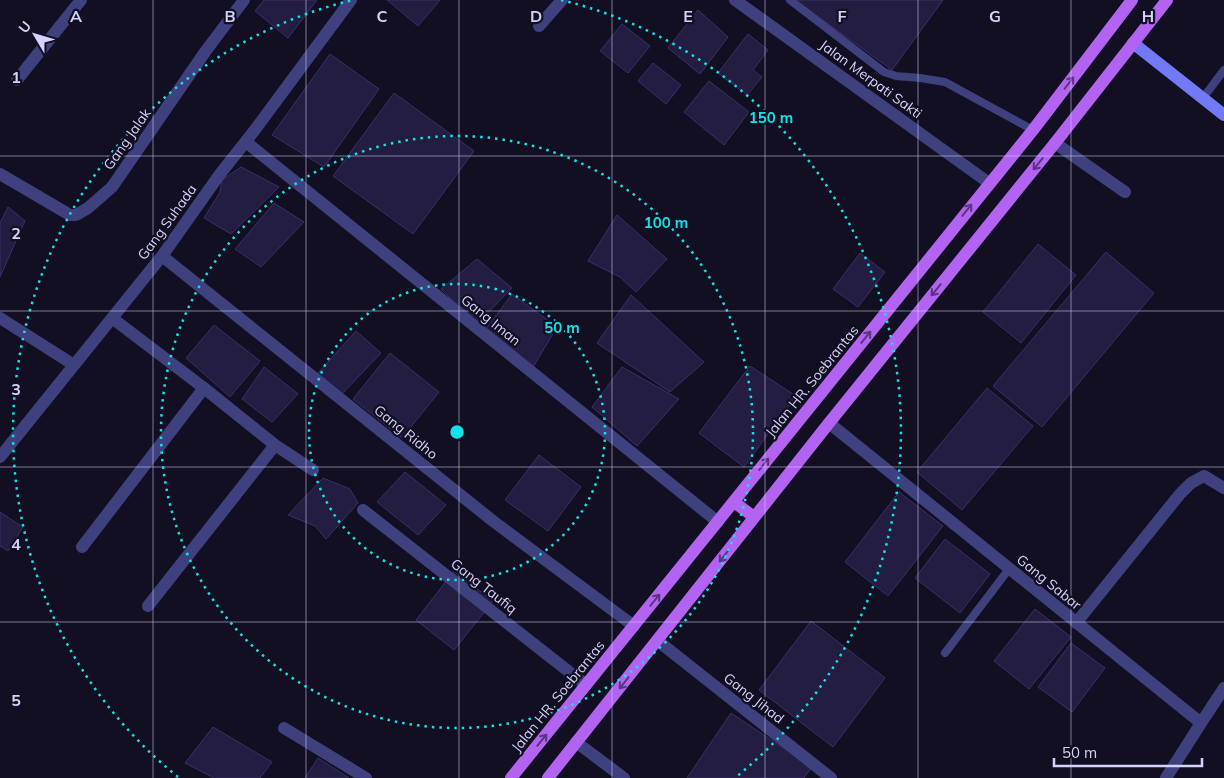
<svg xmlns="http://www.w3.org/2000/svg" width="1224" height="778" viewBox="0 0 1224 778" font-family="Mulish,sans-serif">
	<rect width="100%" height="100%" fill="#110f21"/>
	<path fill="#221d41" stroke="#38316b" d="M264 0H317L288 38 255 11Z
		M387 0H440L418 26Z
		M795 0H943L892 70Z
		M698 10 728 37 700 74 668 48Z
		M622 24 650 46 628 73 600 51Z
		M748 34 768 50 753 70 762 77 747 95 718 73Z
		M330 54 379 89 324 167 272 135Z
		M653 63 681 85 666 104 638 81Z
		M709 81 749 112 724 145 684 112Z
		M394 93 474 151 413 234 333 176Z
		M241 167 279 187 231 234 204 218 220 192 222 180Z
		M274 203 304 222 261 267 235 249Z
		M8 207 25 221 0 277V223Z
		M617 215 667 259 636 292 620 277 588 261Z
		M1038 244 1076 275 1021 343 983 312Z
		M1106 252 1154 293 1042 427 993 386Z
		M860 253 885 272 858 307 833 289Z
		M477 259 512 288 477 324 441 289Z
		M512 294 557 327 533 367 486 329Z
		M631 295 704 362 670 392 597 343Z
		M214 325 260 361 230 397 186 358Z
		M356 331 381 353 342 394 318 373Z
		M390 353 439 392 402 438 353 399Z
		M750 366 796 396 744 467 699 433Z
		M264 367 298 394 272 422 242 399Z
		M622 367 679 399 637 446 592 407Z
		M987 388 1033 426 962 510 917 472Z
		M539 455 581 487 548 531 505 500Z
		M405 472 446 505 418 535 377 502Z
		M323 478 350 489 358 503 326 539 315 526 288 515Z
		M899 492 943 526 888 596 845 562Z
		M0 512 23 527 8 551 0 546Z
		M945 539 990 574 960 613 915 578Z
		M454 571 493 601 454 650 416 620Z
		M1035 609 1071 637 1029 689 994 661Z
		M811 621 885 678 833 747 759 690Z
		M1071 643 1105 668 1072 712 1038 687Z
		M731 713 812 767 804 778H687Z
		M213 727 272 762 260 778H214L185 763Z
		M318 758 349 778H305Z"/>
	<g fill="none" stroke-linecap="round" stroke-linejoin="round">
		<path stroke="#3e417d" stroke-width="8" d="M790 0 884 72 896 76 920 78 945 82 1033 130
			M1203 98 1224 70
			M945 653 1009 569"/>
		<path stroke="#3e417d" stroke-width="12" d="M735 0 989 183
			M539 26 562 0
			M17 80 81 0
			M246 142 718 522
			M1055 143 1125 192
			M0 174 70 215H76L88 208 112 187 205 52 244 0
			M162 256 493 521 634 626
			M0 318 74 365
			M112 318 204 388 275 445 313 470
			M829 423 1201 723 1166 778
			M0 457 162 256 220 174 254 131 351 0
			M363 510 586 685
			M82 547 204 388
			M148 606 275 445
			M1076 623 1180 494 1191 483 1204 476 1224 488
			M658 641 831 778
			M1201 723 1224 688
			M284 728 366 778
			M576 742 624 778"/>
		<path stroke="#7279f4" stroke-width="12" d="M1133 43 1224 115"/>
		<path stroke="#b263f2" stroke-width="12" d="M734 502 754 517
			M511 778 1033 130 1132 0
			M548 778 829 423 1055 143 1167 0"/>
	</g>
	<defs><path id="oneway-shaft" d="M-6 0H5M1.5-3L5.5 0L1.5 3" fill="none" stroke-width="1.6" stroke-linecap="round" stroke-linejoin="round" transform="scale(1.25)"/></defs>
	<g stroke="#59357f">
		<use href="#oneway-shaft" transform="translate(1069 83) rotate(-53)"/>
		<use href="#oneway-shaft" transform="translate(1038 164) rotate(129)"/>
		<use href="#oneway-shaft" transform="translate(967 210) rotate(-51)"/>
		<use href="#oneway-shaft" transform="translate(936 290) rotate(129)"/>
		<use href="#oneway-shaft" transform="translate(866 337) rotate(-51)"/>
		<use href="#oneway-shaft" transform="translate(764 464) rotate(-51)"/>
		<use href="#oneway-shaft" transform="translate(724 556) rotate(128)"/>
		<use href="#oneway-shaft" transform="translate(655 600) rotate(-51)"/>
		<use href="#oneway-shaft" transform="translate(624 683) rotate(129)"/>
		<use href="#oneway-shaft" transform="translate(542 740) rotate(-51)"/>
	</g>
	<path fill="none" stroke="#d5d3fb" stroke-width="1" stroke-opacity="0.55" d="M153 0V778M306 0V778M459 0V778M612 0V778M765 0V778M918 0V778M1071 0V778M0 156H1224M0 311H1224M0 467H1224M0 622H1224"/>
	<g fill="none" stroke="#13e3e8" stroke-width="2.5" stroke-dasharray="2.5 5">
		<circle cx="457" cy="432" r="148"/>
		<circle cx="457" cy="432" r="296"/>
		<path d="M178 777A444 444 0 0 1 353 0M561 0A444 444 0 0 1 736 777"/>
	</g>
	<g text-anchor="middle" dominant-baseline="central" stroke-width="4.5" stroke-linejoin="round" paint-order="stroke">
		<g font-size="14" fill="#d5d3fb" stroke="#110f21">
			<text transform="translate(871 79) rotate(36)">Jalan Merpati Sakti</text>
			<text transform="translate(127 139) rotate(-55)">Gang Jalak</text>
			<text transform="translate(167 222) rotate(-54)">Gang Suhada</text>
			<text transform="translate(491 320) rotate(39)">Gang Iman</text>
			<text transform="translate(812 381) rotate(-51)">Jalan HR. Soebrantas</text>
			<text transform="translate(406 432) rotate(39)">Gang Ridho</text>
			<text transform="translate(1049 582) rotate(39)">Gang Sabar</text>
			<text transform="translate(484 586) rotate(38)">Gang Taufiq</text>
			<text transform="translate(558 696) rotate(-51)">Jalan HR. Soebrantas</text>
			<text transform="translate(754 698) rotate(38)">Gang Jihad</text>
		</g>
	</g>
	<g font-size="16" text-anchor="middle" font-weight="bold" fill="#d5d3fb" stroke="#110f21" stroke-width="4.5" stroke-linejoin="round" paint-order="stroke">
		<text x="76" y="22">A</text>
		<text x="230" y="22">B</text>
		<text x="382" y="22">C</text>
		<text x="536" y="22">D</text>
		<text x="688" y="22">E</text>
		<text x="842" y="22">F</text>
		<text x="995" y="22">G</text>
		<text x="1148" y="22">H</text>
		<text x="16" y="83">1</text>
		<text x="16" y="239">2</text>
		<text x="16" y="395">3</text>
		<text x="16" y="550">4</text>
		<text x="16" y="706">5</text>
	</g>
	<circle cx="457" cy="432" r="8" fill="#13e3e8" stroke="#110f21" stroke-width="2.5"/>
	<g font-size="15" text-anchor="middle" font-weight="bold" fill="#13e3e8" stroke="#110f21" stroke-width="4.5" stroke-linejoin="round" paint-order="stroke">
		<text x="771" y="123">150 m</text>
		<text x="666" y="228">100 m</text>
		<text x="562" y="333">50 m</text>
	</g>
	<g transform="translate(35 35) rotate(308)" stroke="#110f21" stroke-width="4" paint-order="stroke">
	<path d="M0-4L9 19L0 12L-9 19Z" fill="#d5d3fb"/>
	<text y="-8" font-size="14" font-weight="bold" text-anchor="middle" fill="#d5d3fb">U</text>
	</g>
	<path d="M1054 758v8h148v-8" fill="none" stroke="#d5d3fb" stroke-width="2.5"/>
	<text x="1062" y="758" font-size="15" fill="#d5d3fb" stroke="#110f21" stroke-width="4" paint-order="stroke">50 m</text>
</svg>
